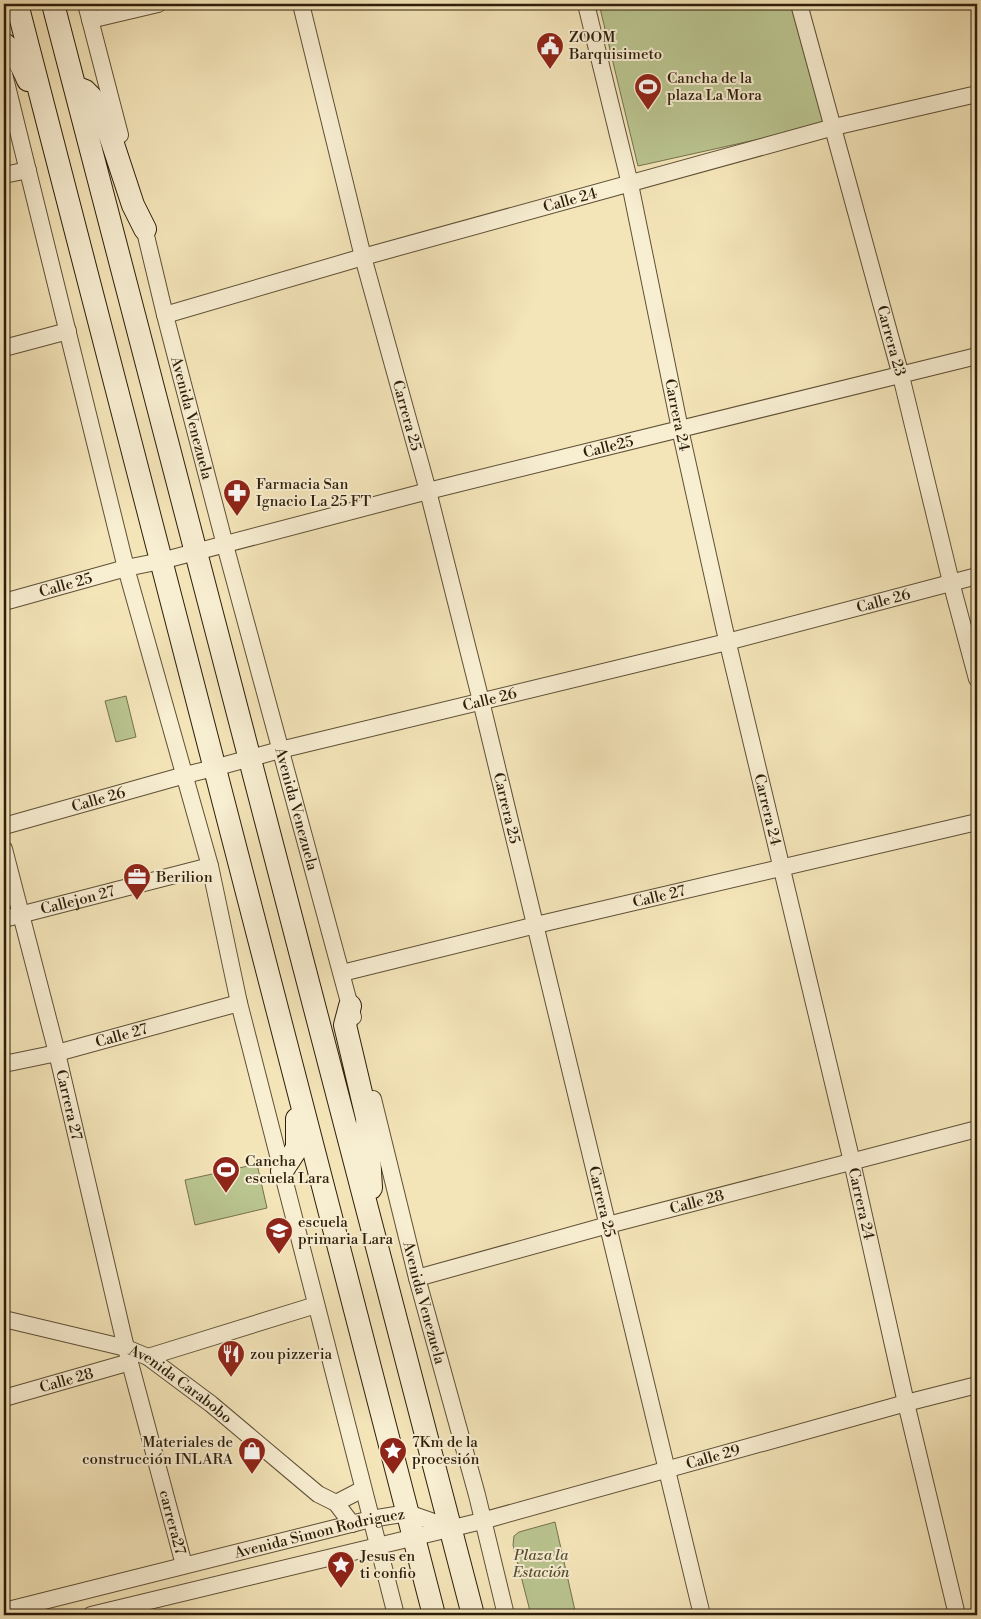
<svg xmlns="http://www.w3.org/2000/svg" width="981" height="1619" viewBox="0 0 981 1619" font-family="'Libre Bodoni',serif">
	<rect width="100%" height="100%" fill="#f4e5b9"/>
	<filter id="stains"><feTurbulence type="fractalNoise" baseFrequency=".004" numOctaves="4"/><feColorMatrix values="0 0 0 0 .2 0 0 0 0 .09 0 0 0 0 .02 0 0 0 .5 -.17"/></filter>
	<radialGradient id="worn" r=".72"><stop offset=".6" stop-color="#630" stop-opacity="0"/><stop offset="1" stop-color="#630" stop-opacity=".3"/></radialGradient>
	<path fill="#bac590" stroke="#74724e" d="M599 4H796L827 124 638 166Z
		M126 696 136 737 116 742 105 701Z
		M257 1164 267 1208 195 1225 185 1180Z
		M555 1522 576 1615H531L513 1545 514 1536 519 1532Z"/>
	<g fill="none" stroke-linecap="round" stroke-linejoin="round">
		<defs>
			<g id="street">
				<path d="M86 4 120 135"/>
				<path id="s1" d="M301 4 363 257 428 491 481 701 702 1615"/>
				<path id="s2" d="M586 4 630 184 680 429 724 627 852 1162 906 1403 957 1615"/>
				<path id="s3" d="M799 4 901 376 951 582 977 679"/>
				<path d="M90 20 158 4"/>
				<path d="M4 74 126 568 210 866 239 1003 396 1615"/>
				<path d="M4 175 28 170"/>
				<path id="s4" d="M142 219 165 315 225 545 353 1017"/>
				<path id="s5" d="M165 315 363 257 834 127 977 94"/>
				<path d="M4 348 68 331"/>
				<path id="s6" d="M4 602 126 568 161 561 428 491 977 356"/>
				<path id="s7" d="M4 826 185 775 214 768 280 750 727 642 977 576"/>
				<path id="s8" d="M4 849 57 1053 126 1348 184 1565"/>
				<path id="s9" d="M4 919 210 866"/>
				<path id="s10" d="M342 973 536 925 977 822"/>
				<path id="s11" d="M4 1064 57 1053 239 1003"/>
				<path id="s12" d="M373 1099 417 1278 477 1495 506 1615"/>
				<path id="s13" d="M417 1278 608 1225 977 1129"/>
				<path id="s14" d="M4 1319 126 1348 148 1357 211 1404 318 1494 336 1503 352 1524"/>
				<path d="M148 1357 316 1305"/>
				<path id="s15" d="M4 1398 130 1362"/>
				<path d="M336 1503 363 1489"/>
				<path id="s16" d="M4 1611 371 1519 408 1513 451 1528"/>
				<path id="s17" d="M91 1615 482 1521 906 1403 977 1385"/>
			</g>
			<path id="secondary" d="M17 4 434 1615
				M53 4 473 1615
				M4 44C16 54 22 66 28 80
				M75 87 85 91 91 97 105 120 133 205 145 229
				M350 1006 345 1025 367 1118 371 1188
				M282 1171 297 1148V1119"/>
		</defs>
		<use href="#street" stroke="#5f5036" stroke-width="18"/>
		<use href="#secondary" stroke="#2d1e0b" stroke-width="24"/>
		<use href="#street" stroke="#f8eed2" stroke-width="16"/>
		<use href="#secondary" stroke="#f8eed2" stroke-width="22"/>
	</g>
	<defs>
		<symbol id="civic-pin" viewBox="-11 -11 22 30"><path d="M0 17L-7.5 6A9.5 9.5 0 1 1 7.5 6Z" fill="#8f2418" stroke="#f8eed2"/><path d="M-.6-6.5H3V-4.5H.6V-3L4-1V1h2V6H-6V1h2V-1L-.6-3ZM-1.2 2.5V6h2.4V2.5Z" fill="#fff"/></symbol>
		<symbol id="stadium-pin" viewBox="-11 -11 22 30"><path d="M0 17L-7.5 6A9.5 9.5 0 1 1 7.5 6Z" fill="#8f2418" stroke="#f8eed2"/><path d="M0-5a6.5 5 0 1 0 0 10a6.5 5 0 1 0 0-10ZM-3.5-1.8h7v3.6h-7Z" fill="#fff"/></symbol>
		<symbol id="pharmacy-pin" viewBox="-11 -11 22 30"><path d="M0 17L-7.5 6A9.5 9.5 0 1 1 7.5 6Z" fill="#8f2418" stroke="#f8eed2"/><path d="M-2-6h4v4h4v4h-4v4h-4v-4h-4v-4h4Z" fill="#fff"/></symbol>
		<symbol id="office-pin" viewBox="-11 -11 22 30"><path d="M0 17L-7.5 6A9.5 9.5 0 1 1 7.5 6Z" fill="#8f2418" stroke="#f8eed2"/><path d="M-6-3h4V-5.5h4V-3h4V5H-6ZM-1-4.5V-3h2v-1.5ZM-6 0V1H6V0Z" fill="#fff"/></symbol>
		<symbol id="university-pin" viewBox="-11 -11 22 30"><path d="M0 17L-7.5 6A9.5 9.5 0 1 1 7.5 6Z" fill="#8f2418" stroke="#f8eed2"/><path d="M0-5L7-2L0 1L-7-2ZM-4 1L0 2.5L4 1V4Q0 6-4 4Z" fill="#fff"/></symbol>
		<symbol id="restaurant-pin" viewBox="-11 -11 22 30"><path d="M0 17L-7.5 6A9.5 9.5 0 1 1 7.5 6Z" fill="#8f2418" stroke="#f8eed2"/><path d="M-5-6h1v4h1v-4h1v4h1v-4h1v5L-1.5 .5V6h-2V.5L-5-1ZM5-6V6H3V1.5H1.5Q1.5-4 5-6Z" fill="#fff"/></symbol>
		<symbol id="shop-pin" viewBox="-11 -11 22 30"><path d="M0 17L-7.5 6A9.5 9.5 0 1 1 7.5 6Z" fill="#8f2418" stroke="#f8eed2"/><path d="M-5-2.5h2.3a2.7 3.5 0 0 1 5.4 0H5L5.5 6h-11ZM-1.5-2.5h3a1.5 2.3 0 0 0-3 0Z" fill="#fff"/></symbol>
		<symbol id="sight-pin" viewBox="-11 -11 22 30"><path d="M0 17L-7.5 6A9.5 9.5 0 1 1 7.5 6Z" fill="#8f2418" stroke="#f8eed2"/><path d="M0-6L1.8-2.2L6-1.7L2.9 1.2L3.7 5.4L0 3.3L-3.7 5.4L-2.9 1.2L-6-1.7L-1.8-2.2Z" fill="#fff"/></symbol>
	</defs>
	<g fill-rule="evenodd">
		<use href="#civic-pin" x="534" y="30" width="32" height="43"/>
		<use href="#stadium-pin" x="632" y="71" width="32" height="43"/>
		<use href="#pharmacy-pin" x="221" y="477" width="32" height="43"/>
		<use href="#office-pin" x="121" y="861" width="32" height="43"/>
		<use href="#stadium-pin" x="210" y="1154" width="32" height="43"/>
		<use href="#university-pin" x="263" y="1215" width="32" height="43"/>
		<use href="#restaurant-pin" x="215" y="1338" width="32" height="43"/>
		<use href="#shop-pin" x="236" y="1435" width="32" height="43"/>
		<use href="#sight-pin" x="377" y="1435" width="32" height="43"/>
		<use href="#sight-pin" x="325" y="1549" width="32" height="43"/>
	</g>
	<g text-anchor="middle" dominant-baseline="central" stroke-width="4" stroke-linejoin="round" paint-order="stroke">
		<g font-size="15" fill="#2d1e0b" stroke="#f8eed2" text-anchor="start">
			<text x="569" y="37">ZOOM<tspan x="569" dy="17">Barquisimeto</tspan></text>
			<text x="667" y="78">Cancha de la<tspan x="667" dy="17">plaza La Mora</tspan></text>
			<text x="256" y="484">Farmacia San<tspan x="256" dy="17">Ignacio La 25 FT</tspan></text>
			<text x="156" y="877">Berilion</text>
			<text x="245" y="1161">Cancha<tspan x="245" dy="17">escuela Lara</tspan></text>
			<text x="298" y="1222">escuela<tspan x="298" dy="17">primaria Lara</tspan></text>
			<text x="250" y="1354">zou pizzeria</text>
			<text x="233" y="1442" text-anchor="end">Materiales de<tspan x="233" dy="17">construcción INLARA</tspan></text>
			<text x="412" y="1442">7Km de la<tspan x="412" dy="17">procesión</tspan></text>
			<text x="360" y="1556">Jesus en<tspan x="360" dy="17">ti confio</tspan></text>
		</g>
		<g font-size="15" fill="#2d1e0b" stroke="#f8eed2">
			<text stroke="none"><textPath href="#s5" startOffset="421">Calle 24</textPath></text>
			<text stroke="none"><textPath href="#s3" startOffset="349">Carrera 23</textPath></text>
			<text stroke="none"><textPath href="#s1" startOffset="425">Carrera 25</textPath></text>
			<text stroke="none"><textPath href="#s2" startOffset="421">Carrera 24</textPath></text>
			<text stroke="none"><textPath href="#s4" startOffset="205">Avenida Venezuela</textPath></text>
			<text stroke="none"><textPath href="#s6" startOffset="624">Calle25</textPath></text>
			<text stroke="none"><textPath href="#s6" startOffset="64">Calle 25</textPath></text>
			<text stroke="none"><textPath href="#s7" startOffset="908">Calle 26</textPath></text>
			<text stroke="none"><textPath href="#s7" startOffset="502">Calle 26</textPath></text>
			<text stroke="none"><textPath href="#s7" startOffset="98">Calle 26</textPath></text>
			<text stroke="none"><textPath href="#s1" startOffset="830">Carrera 25</textPath></text>
			<text stroke="none"><textPath href="#s4" startOffset="610">Avenida Venezuela</textPath></text>
			<text stroke="none"><textPath href="#s2" startOffset="826">Carrera 24</textPath></text>
			<text stroke="none"><textPath href="#s10" startOffset="326">Calle 27</textPath></text>
			<text stroke="none"><textPath href="#s9" startOffset="76">Callejon 27</textPath></text>
			<text stroke="none"><textPath href="#s11" startOffset="121">Calle 27</textPath></text>
			<text stroke="none"><textPath href="#s8" startOffset="264">Carrera 27</textPath></text>
			<text stroke="none"><textPath href="#s1" startOffset="1235">Carrera 25</textPath></text>
			<text stroke="none"><textPath href="#s13" startOffset="290">Calle 28</textPath></text>
			<text stroke="none"><textPath href="#s2" startOffset="1231">Carrera 24</textPath></text>
			<text stroke="none"><textPath href="#s12" startOffset="210">Avenida Venezuela</textPath></text>
			<text stroke="none"><textPath href="#s15" startOffset="65">Calle 28</textPath></text>
			<text stroke="none"><textPath href="#s14" startOffset="191">Avenida Carabobo</textPath></text>
			<text stroke="none"><textPath href="#s17" startOffset="642">Calle 29</textPath></text>
			<text stroke="none"><textPath href="#s8" startOffset="694">carrera27</textPath></text>
			<text stroke="none"><textPath href="#s16" startOffset="325">Avenida Simon Rodriguez</textPath></text>
		</g>
		<g font-size="15" font-style="italic" fill="#575033" stroke="#f8eed2">
			<text x="541" y="1555">Plaza la<tspan x="541" dy="17">Estación</tspan></text>
		</g>
	</g>
	<rect width="981" height="1619" fill="none" stroke="#f4e5b9" stroke-width="20"/>
	<rect x="5" y="5" width="971" height="1609" fill="none" stroke="#2d1e0b" stroke-width="2.5"/>
	<rect x="10" y="10" width="961" height="1599" fill="none" stroke="#2d1e0b"/>
	<rect width="100%" height="100%" filter="url(#stains)"/>
	<rect width="100%" height="100%" fill="url(#worn)"/>
</svg>
